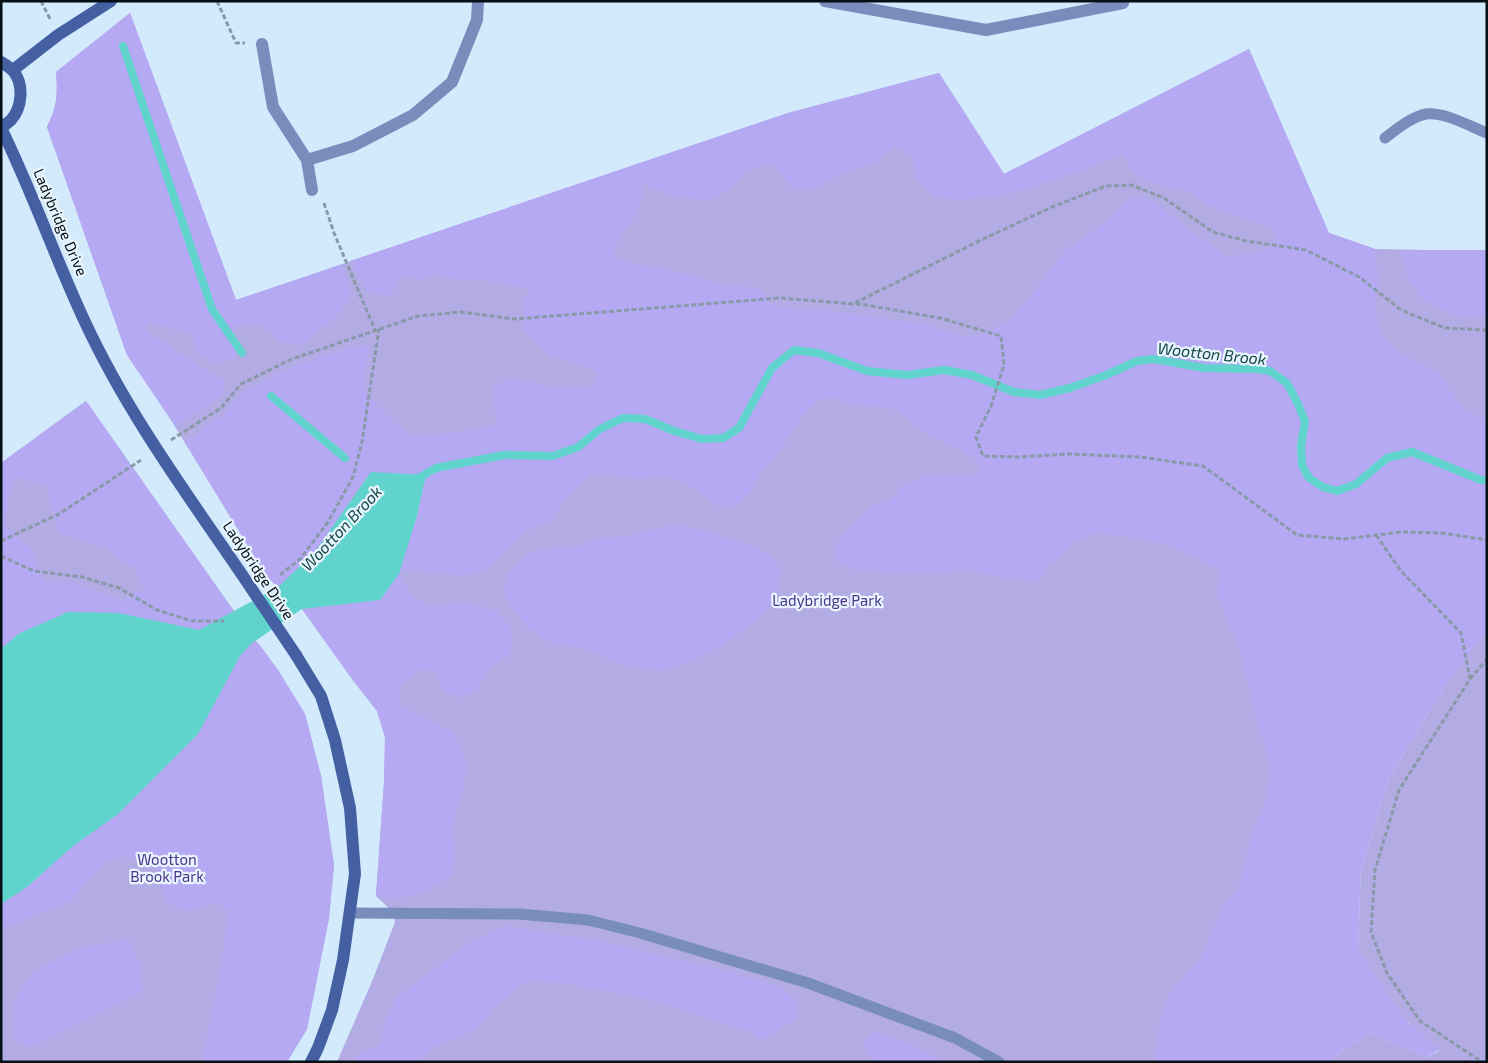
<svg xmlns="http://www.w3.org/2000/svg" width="1488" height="1063" viewBox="0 0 1488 1063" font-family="'Exo 2',sans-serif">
	<rect width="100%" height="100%" fill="#d2eafc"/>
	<path fill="#b3abe3" d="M130 13 236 300 788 113 939 73 1004 174 1249 49 1329 233 1375 249 1487 251V1062H1327L1369 1033 1427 1057 1439 1051 1404 1017 1358 948 1361 869 1390 776 1445 686 1484 630 1367 690 1227 1062H337L373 979 395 922 393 912 376 896 384 782 385 737 377 711 352 679 302 609 267 577 163 407 127 355 47 127C57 107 58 94 56 72Z
		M86 401 236 614 278 670 305 714 321 776 334 865 329 918 307 1029 287 1062H1V463Z"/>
	<path fill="#b5a9f4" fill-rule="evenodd" d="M130 13 236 300 340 265C343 271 349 280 350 287 353 309 315 334 300 346L280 342C266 324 260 321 237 325L231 337 236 357 218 364 199 355 192 335 152 322 145 326 148 332 201 367 225 380 224 391 214 402 175 426 127 355 47 127C57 107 58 94 56 72Z
		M1249 49 1329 233 1375 249 1378 280 1375 305 1379 332 1396 351 1439 373 1462 408 1480 418 1487 416V630L1445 686 1390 776 1361 869 1358 948 1404 1017 1439 1050 1427 1057 1369 1033 1327 1062H1155L1159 1027 1167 998 1202 955 1222 909 1239 886 1253 830 1268 797 1270 761 1256 719 1251 692 1244 669 1239 644 1230 627 1217 594 1220 571 1197 557 1162 543 1126 536 1095 533 1075 541 1060 556 1049 563 1039 580 1004 578 973 570 926 573 856 570 839 563 834 551 843 534 856 522 872 505 891 499 903 485 931 474 967 477 980 471 977 460 958 448 926 433 896 409 849 404 837 398H821L803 415 781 449 761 472 749 494 735 507H719L683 481 657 475 639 479 610 474 589 475 566 497 552 520 527 531 508 547 491 567 463 576 409 569 399 573 413 597 431 607 466 603 495 610 512 629 511 654 489 669 476 690 459 698 443 690 436 672 421 669 401 685 399 705 454 733 466 761 464 786 456 808 453 826 455 855 451 876 423 893 392 899 376 896 384 782 385 737 377 711 352 679 302 609 380 599 399 573 417 516 371 472 314 553 278 587 267 577 185 442 222 416 245 390 299 364 357 346 369 345 363 390 396 424 413 437 468 431 497 425 492 387 511 378 554 388 594 386 599 373 583 365 549 355 524 331 523 302 530 289 482 279H452L438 273 421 280 401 275 390 297 367 292 350 261 788 113 939 73 1004 174ZM894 146 912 157 916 179 935 196 960 200 1008 194 1077 172 1123 153 1134 173 1150 183 1188 191 1208 205 1232 215 1271 227 1279 240 1259 253 1227 256 1188 229 1151 199 1129 197 1103 224 1064 251 1043 281 1008 323 970 338 922 324 832 311 775 308 758 288 722 285 690 275 613 259 616 246 623 232 632 222 641 200 643 184 676 196 709 201 730 188 747 170 772 163 791 187 814 189 841 173 874 163Z
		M1400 250H1487V317L1458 316 1424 301 1409 281Z
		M86 401 236 614 199 630 119 613 18 634 1 649V463ZM14 477 48 486 51 509 59 533 104 547 134 568 145 588 123 600 72 582 44 583 30 547 6 526 9 493Z
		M666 526 690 527 750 545 768 555 780 568 776 596 762 615 723 645 694 660 661 671 618 664 592 650 553 644 528 628 512 609 503 590 509 573 529 552 555 548H573L596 539 634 535Z
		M252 643 259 644 278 670 305 714 321 776 334 865 329 918 307 1029 287 1062H202L222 961 229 912 217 902 191 911 168 903 152 861 125 856 105 862 71 901 21 921 1 928V904L27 887 72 847 118 814 198 734 240 656Z
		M506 926 615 944 733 973 780 987 795 999 798 1007 796 1018 764 1039H758L750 1030 733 1026 662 1003 629 995 564 983 527 981 493 1007 480 1025 466 1034 436 1046 418 1062H351L358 1055 380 1045 384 1022 398 996 469 943Z
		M129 940 141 967 142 991C105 1012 67 1028 30 1048L13 1036 15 999 33 972 81 947Z
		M873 1032 898 1039 947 1062H879L867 1054 864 1041Z"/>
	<path fill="#60d4cc" d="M371 472 426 475 417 516 399 574 380 600 302 609 252 643 240 656 198 734 118 814 72 847 27 887 1 904V649L18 634 68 612 119 613 199 630 278 587 314 553Z"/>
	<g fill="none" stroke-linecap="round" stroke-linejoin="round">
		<path stroke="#60d4cc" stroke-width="8" d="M123 46 212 309 242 353
			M271 396 345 458
			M415 480 436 468 504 455 553 456 578 447 600 429 623 418 645 419 674 431 702 439 723 438 739 428 772 368 794 350 818 353 867 371 907 375 944 370 972 375 1014 392 1040 395 1070 388 1106 375 1137 361 1154 359 1204 368 1256 369 1270 371 1287 383 1297 402 1305 421 1301 446 1302 465 1309 478 1323 487 1337 491 1356 484 1387 458 1412 452 1481 480H1487"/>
		<path stroke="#889aa8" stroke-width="3" stroke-dasharray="5 2.5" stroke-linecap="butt" d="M41 1 50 19
			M217 1 236 43H245
			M324 203 334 233 375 330
			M855 303 981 240 1052 207 1106 186 1131 185 1164 198 1213 232 1246 241 1306 250 1359 277 1401 310 1445 328 1487 330
			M171 440 221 408 241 384 292 359 418 316 460 312 515 319 780 298 866 305 940 318 1001 336 1004 365 991 406 976 437 983 456 1018 457 1069 454 1140 457 1203 466 1297 535 1344 539 1401 532 1441 533 1487 540
			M1376 535 1401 571 1461 633 1470 679 1399 790 1375 870 1371 932 1387 973 1420 1021 1482 1062
			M1 541 59 514 141 460
			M1 556 34 571 82 577 119 588 157 610 192 621H224
			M280 575 301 558 328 522 353 477 362 442 379 329
			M1470 679 1487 659"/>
		<path stroke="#788dbc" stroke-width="11" d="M1385 138C1397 129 1411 117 1426 114 1443 111 1471 127 1487 133
			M350 913 519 914 588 920 640 933 808 983 955 1038 999 1062"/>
		<path stroke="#788dbc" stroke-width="12" d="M825 1 986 30 1123 3
			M262 44 273 107 307 160 353 146 413 115 452 82 477 20 478 1
			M307 160 312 190"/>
		<path stroke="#4460a3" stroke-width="12" d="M1 62C6 65 11 68 14 72 24 85 22 108 11 120 8 123 4 125 1 128
			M13 70 58 35 111 1
			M1 128C32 191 55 258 85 322 129 417 193 502 251 588
			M296 655 321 696 335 740 350 808 355 874 343 960 332 1010 318 1048 311 1062"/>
		<path stroke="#4460a3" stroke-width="12" d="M251 588 296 655"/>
	</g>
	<g text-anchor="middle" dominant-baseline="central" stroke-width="4.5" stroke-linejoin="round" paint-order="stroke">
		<g font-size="15" fill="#050f16" stroke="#e9f5fe">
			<text transform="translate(61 222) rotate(67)">Ladybridge Drive</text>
			<text transform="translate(259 570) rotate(56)">Ladybridge Drive</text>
		</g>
		<g font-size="15" fill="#4a348a" stroke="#e9f5fe">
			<text x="827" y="600">Ladybridge Park</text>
			<text x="167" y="859">Wootton<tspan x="167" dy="17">Brook Park</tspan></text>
		</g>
		<g font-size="16" font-style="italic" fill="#154946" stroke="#e9f5fe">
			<text transform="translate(1212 353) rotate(6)">Wootton Brook</text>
			<text transform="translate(341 528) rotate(-47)">Wootton Brook</text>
		</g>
	</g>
	<rect width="1488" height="1063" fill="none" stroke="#050f16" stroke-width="5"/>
</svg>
